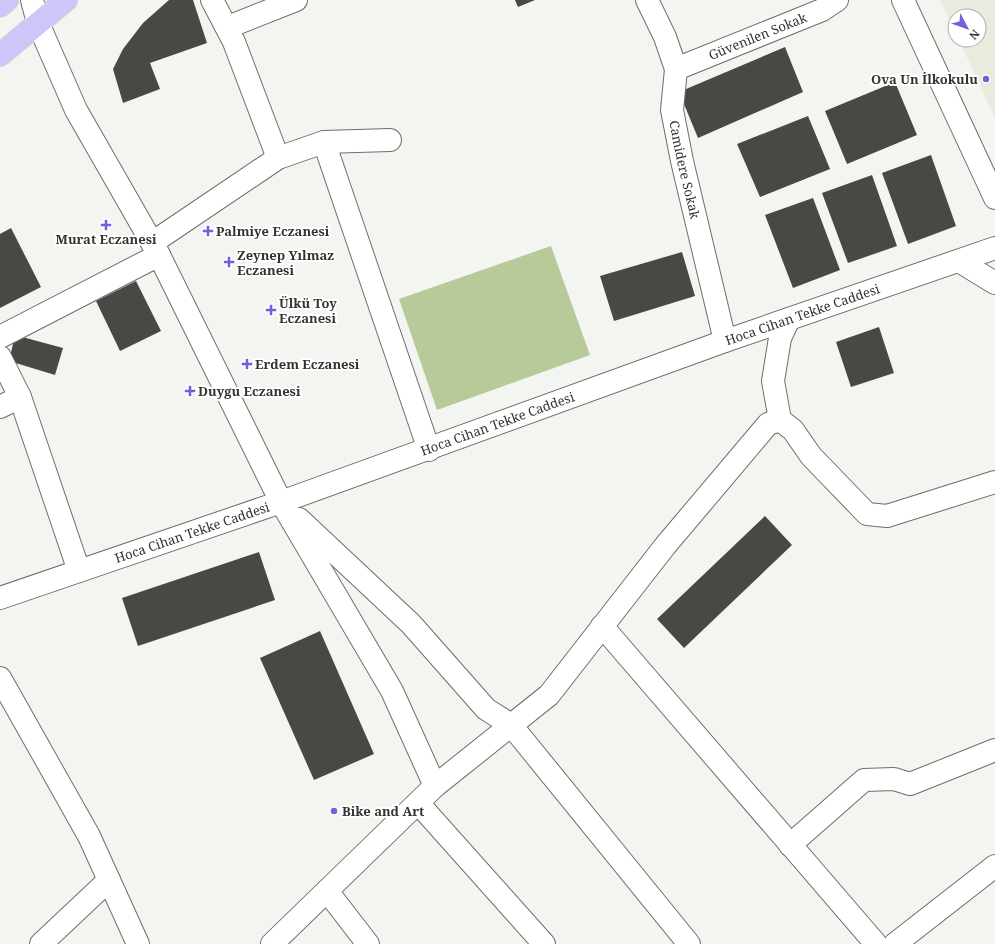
<svg xmlns="http://www.w3.org/2000/svg" width="995" height="944" viewBox="0 0 995 944" font-family="'Noto Serif',serif">
	<rect width="100%" height="100%" fill="#f3f5f0"/>
	<path fill="#e7ecdf" d="M940 0H995V118L959 40H979V16H955V32Z"/>
	<path fill="#b8ca99" d="M551 246 590 355 437 410 399 299Z"/>
	<path fill="#474945" d="M169 0H193L207 43 150 63 160 89 123 103 113 69 123 49 143 23Z
		M515 0H535L518 7Z
		M785 47 803 92 698 138 679 92Z
		M895 82 917 135 847 164 825 111Z
		M808 116 830 169 760 197 737 144Z
		M931 155 956 226 908 244 882 173Z
		M872 175 897 246 848 263 822 193Z
		M813 198 840 270 793 288 765 215Z
		M11 228 41 287 0 308V234Z
		M682 252 695 296 614 321 600 276Z
		M136 281 161 331 120 351 96 301Z
		M879 327 894 373 851 387 836 342Z
		M15 335 63 348 55 375 9 361Z
		M765 516 792 545 684 648 657 619Z
		M259 552 275 600 138 646 122 598Z
		M320 631 374 754 314 780 260 658Z"/>
	<g fill="none" stroke-linecap="round" stroke-linejoin="round">
		<defs>
			<g id="minor">
				<path d="M32 0 38 23 76 110 159 255 281 502 392 691 435 786"/>
				<path d="M212 0 234 42 278 158"/>
				<path id="s1" d="M647 0 665 37 676 69 672 110 682 161 725 341"/>
				<path d="M903 0 995 198"/>
				<path d="M228 27 296 0"/>
				<path id="s2" d="M676 69 822 10 837 0"/>
				<path d="M324 142 429 450"/>
				<path d="M152 243 278 158 324 142 390 140"/>
				<path d="M959 261 995 283"/>
				<path d="M0 337 159 255"/>
				<path d="M0 357 20 397 79 571"/>
				<path d="M0 407 20 397"/>
				<path d="M780 420 773 381 780 338 789 319"/>
				<path d="M299 519 411 624 486 709 511 725 689 944"/>
				<path id="s3" d="M0 598 281 502 725 341 995 248"/>
				<path d="M602 626 876 944"/>
				<path d="M0 678 89 836 138 944"/>
				<path d="M418 803 544 944"/>
				<path d="M790 845 864 780 894 779 910 784 995 750"/>
				<path d="M327 891 368 944"/>
				<path d="M41 944 109 880"/>
				<path d="M272 944 435 786 549 695 665 546 768 424 780 420 793 430 811 456 867 514 887 516 995 482"/>
				<path d="M895 944 995 866"/>
			</g>
			<path id="major" d="M0 6 7 0
				M0 55 66 0"/>
		</defs>
		<use href="#minor" stroke="#6d6f6a" stroke-width="24"/>
		<use href="#major" stroke="#d2d2d2" stroke-width="24"/>
		<use href="#minor" stroke="#fff" stroke-width="22"/>
		<use href="#major" stroke="#cdc7f9" stroke-width="22"/>
	</g>
	<g fill="#775dd7" stroke="#fff" stroke-width="1.5">
		<circle cx="986" cy="79" r="4"/>
		<path d="M104 219h4v4h4v4h-4v4h-4v-4h-4v-4h4z"/>
		<path d="M206 225h4v4h4v4h-4v4h-4v-4h-4v-4h4z"/>
		<path d="M227 256h4v4h4v4h-4v4h-4v-4h-4v-4h4z"/>
		<path d="M269 304h4v4h4v4h-4v4h-4v-4h-4v-4h4z"/>
		<path d="M245 358h4v4h4v4h-4v4h-4v-4h-4v-4h4z"/>
		<path d="M188 385h4v4h4v4h-4v4h-4v-4h-4v-4h4z"/>
		<circle cx="334" cy="811" r="4"/>
	</g>
	<g text-anchor="middle" dominant-baseline="central" stroke-width="4" stroke-linejoin="round" paint-order="stroke">
		<g font-size="13" fill="#333432" stroke="#fff">
			<text stroke="none"><textPath href="#s2" startOffset="88">Güvenilen Sokak</textPath></text>
			<text stroke="none"><textPath href="#s1" startOffset="177">Camidere Sokak</textPath></text>
			<text stroke="none"><textPath href="#s3" startOffset="851">Hoca Cihan Tekke Caddesi</textPath></text>
			<text stroke="none"><textPath href="#s3" startOffset="527">Hoca Cihan Tekke Caddesi</textPath></text>
			<text stroke="none"><textPath href="#s3" startOffset="203">Hoca Cihan Tekke Caddesi</textPath></text>
		</g>
		<g font-size="13" font-weight="bold" fill="#333432" stroke="#fff" text-anchor="start">
			<text x="978" y="79" text-anchor="end">Ova Un İlkokulu</text>
			<text x="216" y="231">Palmiye Eczanesi</text>
			<text x="106" y="239" text-anchor="middle">Murat Eczanesi</text>
			<text x="237" y="255">Zeynep Yılmaz<tspan x="237" dy="15">Eczanesi</tspan></text>
			<text x="279" y="303">Ülkü Toy<tspan x="279" dy="15">Eczanesi</tspan></text>
			<text x="255" y="364">Erdem Eczanesi</text>
			<text x="198" y="391">Duygu Eczanesi</text>
			<text x="342" y="811">Bike and Art</text>
		</g>
	</g>
	<g transform="translate(967 28) rotate(131)"><circle r="19" fill="#ffffff" stroke="#adaead"/>
	<path d="M0-3L7 15L0 10L-7 15Z" fill="#775dd7"/>
	<text y="-6" font-size="11" font-weight="bold" text-anchor="middle" fill="#333432">N</text>
	</g>
</svg>
